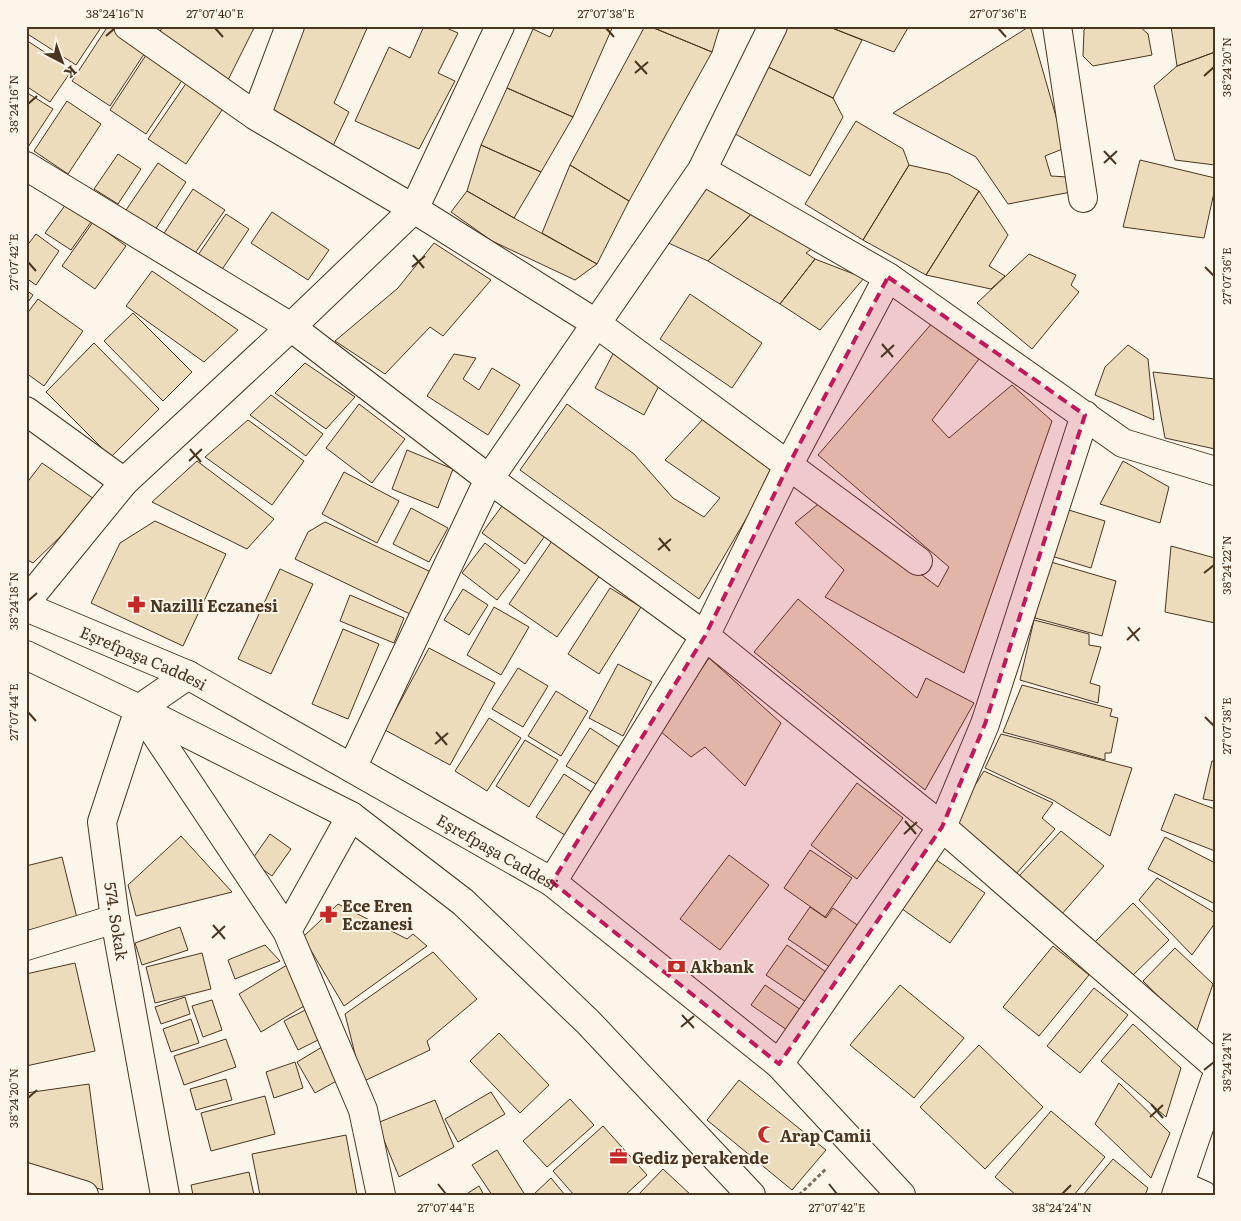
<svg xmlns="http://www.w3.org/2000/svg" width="1241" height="1221" viewBox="0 0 1241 1221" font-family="Literata,serif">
	<rect width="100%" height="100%" fill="#fbf6e9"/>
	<path fill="#ecdcbc" stroke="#4a3520" d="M26 26H102L76 65 26 33Z
		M108 26 146 51 110 106 72 81Z
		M163 26H255L228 80 158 35Z
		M303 26H368L334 103 349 112 332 148 265 112Z
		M424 26H442L458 33 438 73 455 81 419 149 355 121 389 47 410 58Z
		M555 26H613L573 117 507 88 533 29 550 37Z
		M645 26H649L712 52 629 201 570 165Z
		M649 26H720L712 52Z
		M788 26H827L862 40 833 98 762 64Z
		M827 26H909L894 52Z
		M1030 26 1065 148 1045 156 1051 176 1068 177 1071 192 1008 204 976 157 893 113Z
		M1087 26H1139L1148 34 1152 55 1093 66 1083 56 1084 30Z
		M1171 26H1215V52L1177 66Z
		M26 40 72 70 50 102 26 86Z
		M148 52 185 76 146 134 110 110Z
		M1215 52V165L1175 160 1154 86 1177 66Z
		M762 64 833 98 843 117 810 176 730 131Z
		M187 82 224 107 186 164 148 139Z
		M507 88 573 117 541 172 481 145Z
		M26 92 53 109 28 147H26Z
		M67 101 101 124 68 174 34 151Z
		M856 121 903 149 909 165 863 240 805 204Z
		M481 145 541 172 514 218 467 191Z
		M118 154 141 169 118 204 94 189Z
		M1140 160 1215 178V188L1204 238 1123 227Z
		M158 163 186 182 153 233 124 213Z
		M570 165 629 201 597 264 542 233Z
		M909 165 949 174 979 191 926 275 863 240Z
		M702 181 752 213 708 261 664 241Z
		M193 189 225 210 191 259 161 238Z
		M467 191 514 218 597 264 575 280 492 241 451 212Z
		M979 191 1008 235 989 266 1005 276 991 289 926 275Z
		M66 204 91 222 71 250 45 233Z
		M272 212 329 250 308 280 251 243Z
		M752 213 814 247 806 253 815 259 780 304 708 261Z
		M226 214 249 229 219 274 196 258Z
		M93 222 126 246 95 289 62 266Z
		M36 234 59 251 36 285 26 278V247Z
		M434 243 491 280 443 336 430 327 385 374 335 341 398 288Z
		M1029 254 1076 275 1071 285 1079 292 1032 349 977 303Z
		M815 259 864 278 820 330 780 304Z
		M152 271 238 330 204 362 126 306Z
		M26 290 33 295 26 305Z
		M690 294 762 343 732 388 660 339Z
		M38 299 83 331 44 386 26 373V315Z
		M133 313 192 372 163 401 104 341Z
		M933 322 979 359 932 420 949 438 1012 385 1052 421 964 673 825 597 844 570 795 523 822 501 938 587 949 567 818 455Z
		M94 343 159 409 111 457 46 392Z
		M1128 345 1148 359 1154 420 1095 395 1105 367Z
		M614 352 663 378 644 415 595 388Z
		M454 354 476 358 463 379 479 390 492 368 520 385 488 435 427 396Z
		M305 363 355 397 326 429 275 393Z
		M1153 372 1215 379V449L1165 438Z
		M271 395 323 434 306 456 250 415Z
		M359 404 405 439 372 483 326 448Z
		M567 404 634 454 673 498 704 517 720 498 665 460 704 418 776 468 699 599 520 470Z
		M248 420 304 461 272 505 205 457Z
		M407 450 453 469 438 508 392 489Z
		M197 461 274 519 247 549 152 502Z
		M1123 461 1169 487 1160 523 1100 504Z
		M42 463 97 501 33 563 26 559V484Z
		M344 472 399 501 377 543 322 514Z
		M505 502 547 533 525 564 482 533Z
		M411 508 448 528 429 562 393 544Z
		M1062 508 1105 521 1091 568 1048 555Z
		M155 521 226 554 183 646 91 603 120 543Z
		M325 522 431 572 410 614 295 559 308 532Z
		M552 541 600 575 557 637 509 604Z
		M485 543 520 570 497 600 462 573Z
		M1171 546 1215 558V623L1165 612Z
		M1044 560 1116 581 1102 636 1035 618Z
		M280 569 313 584 271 674 238 659Z
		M610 588 641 607 599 674 568 654Z
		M463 589 488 605 469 635 444 620Z
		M350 595 404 618 394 643 340 621Z
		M798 599 917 698 926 678 974 703 925 790 754 652Z
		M494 607 529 627 501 675 467 655Z
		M1034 620 1089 634V645L1101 647 1090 683 1100 686 1098 703 1020 680Z
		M343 629 379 644 348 719 312 704Z
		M429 648 495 683 450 765 385 730Z
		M709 658 781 723 745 786 705 747 691 757 660 731Z
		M618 664 652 682 623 736 589 718Z
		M518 668 548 686 523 727 492 709Z
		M1022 685 1112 709 1110 716 1118 718 1111 753H1105V760L1003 732Z
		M556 691 588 711 561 756 528 736Z
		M489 718 521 738 487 791 455 771Z
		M590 728 622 749 599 786 566 766Z
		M1001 734 1132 768 1110 836 1053 800 985 768Z
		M525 740 558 760 529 807 496 786Z
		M1212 761H1215V801L1203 799Z
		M984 771 1053 803 1042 818 1055 829 1016 874 953 820Z
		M564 774 596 795 568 837 536 817Z
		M857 783 903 818 857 879 811 845Z
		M1175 794 1215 809V851L1161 830Z
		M1061 831 1104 866 1061 915 1019 876Z
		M270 834 291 849 272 876 251 861Z
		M181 836 232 892 136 916 128 885Z
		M1165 837 1215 863V904L1148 869Z
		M810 850 852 878 825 917 784 888Z
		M729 855 769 885 720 950 680 919Z
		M62 857 77 918 26 931V866Z
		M932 857 985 893 950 943 898 906Z
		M1157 878 1215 913V923L1192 955 1139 900Z
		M1133 903 1169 940 1130 978 1095 942Z
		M338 904 407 939 413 934 427 946 344 1006 303 937Z
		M810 907 826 918 833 908 860 927 831 968 788 939Z
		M180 927 188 950 142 965 135 943Z
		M265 945 280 961 235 979 228 960Z
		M787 945 826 972 806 1002 766 975Z
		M1053 946 1089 975 1039 1036 1003 1007Z
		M1175 948 1213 984 1196 1033 1143 981Z
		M433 952 477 999 427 1041 430 1050 362 1082 345 1014Z
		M202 953 211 989 155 1003 146 967Z
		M75 963 95 1051 26 1066V974Z
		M287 965 309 1003 261 1032 239 994Z
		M765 985 801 1010 787 1030 751 1005Z
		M900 985 964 1038 914 1098 850 1045Z
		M1094 988 1128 1015 1080 1073 1047 1046Z
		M185 997 190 1014 161 1024 155 1007Z
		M212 1000 222 1030 203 1037 192 1006Z
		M309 1008 324 1037 298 1050 284 1021Z
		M191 1019 199 1043 171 1052 163 1029Z
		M1133 1024 1181 1068 1166 1117 1101 1061Z
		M499 1033 549 1085 520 1113 470 1061Z
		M226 1039 236 1067 184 1085 174 1056Z
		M979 1045 1043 1107 985 1169 920 1107Z
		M322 1047 340 1079 315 1093 297 1062Z
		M295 1062 303 1088 274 1098 266 1072Z
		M226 1079 232 1100 196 1110 190 1089Z
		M739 1080 826 1150 792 1190 707 1120Z
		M1119 1083 1170 1133 1151 1178 1095 1124Z
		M89 1084 103 1190 26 1167V1093Z
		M491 1092 505 1114 458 1142 445 1119Z
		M265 1096 275 1134 211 1151 201 1113Z
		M570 1099 594 1125 547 1167 523 1141Z
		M435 1100 454 1147 399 1177 377 1123Z
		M1051 1111 1105 1157 1074 1195H1016L995 1177Z
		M603 1126 647 1175 625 1195H574L553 1171Z
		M346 1135 357 1195H260L252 1154Z
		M497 1150 525 1195H492L472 1165Z
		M1113 1159 1148 1188 1145 1195H1083Z
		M663 1169 691 1195H638Z
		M249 1172 254 1195H193L191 1185Z
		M551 1178 565 1195H533Z
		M479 1186 484 1195H465Z"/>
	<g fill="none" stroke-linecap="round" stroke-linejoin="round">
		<defs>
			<path id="minor" d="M128 26 256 116 414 209 597 324 918 561
				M1057 26 1083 198
				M256 116 290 26
				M26 166 291 327 489 479 705 636 942 827 1215 1065
				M702 170 888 277 1123 443 1215 471
				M26 411 124 482
				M139 709 287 931 363 1110 381 1195
				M352 768 489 479 702 170 773 26
				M552 882 705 636 789 464 888 277
				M287 931 351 816
				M26 946 115 919
				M779 1064 942 827 985 724 1085 415
				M26 1177 84 1195
				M1180 1185 1203 1195"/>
			<path id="tertiary" d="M26 602 124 482 291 327 414 209 500 26
				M165 1195 115 919 102 822 139 709 188 675
				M1176 1195 1215 1081"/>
			<g id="primary">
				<path id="s1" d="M26 607 188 675 552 882 779 1064 901 1195"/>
				<path d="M26 655 139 709 351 816 463 902 588 1022 751 1195"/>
			</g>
		</defs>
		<use href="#minor" stroke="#4a3520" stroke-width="30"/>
		<use href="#tertiary" stroke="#4a3520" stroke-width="30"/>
		<use href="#primary" stroke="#4a3520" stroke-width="30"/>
		<path stroke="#7f6f5c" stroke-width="3" stroke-dasharray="4 2.5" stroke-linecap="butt" d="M799 1195 827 1168"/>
		<use href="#minor" stroke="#fbf6e9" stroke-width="28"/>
		<use href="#tertiary" stroke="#fbf6e9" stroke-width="28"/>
		<use href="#primary" stroke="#fbf6e9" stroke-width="28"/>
	</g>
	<path fill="#c2185b" fill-opacity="0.2" stroke="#c2185b" stroke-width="4" stroke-dasharray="10 6" stroke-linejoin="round" d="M888 277 1085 415 985 724 942 827 779 1064 552 882 705 636 789 464Z"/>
	<path fill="none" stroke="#4a3520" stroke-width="2" d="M215 28 223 37M606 28 614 37M998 28 1006 37M106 36 115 28M635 61 647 74M635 73 648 62M1204 76 1214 67M28 104 37 96M1104 151 1116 164M1104 163 1117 151M413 255 424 268M28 262 36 271M412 267 425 256M1205 267 1214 276M882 344 893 357M881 357 894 345M190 449 201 462M189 461 202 449M659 538 670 551M658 550 671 539M1204 573 1214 565M28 601 37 593M1128 627 1139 641M1127 640 1140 628M28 712 36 721M1205 717 1214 726M436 732 447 745M435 744 448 733M905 821 916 834M904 834 917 822M213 925 225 939M212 938 225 926M682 1015 694 1028M681 1027 694 1016M1204 1070 1214 1062M28 1098 37 1090M1151 1104 1163 1118M1150 1117 1163 1105M438 1184 446 1194M829 1184 837 1194M1062 1194 1071 1185"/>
	<defs>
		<symbol id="pharmacy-bare" viewBox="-9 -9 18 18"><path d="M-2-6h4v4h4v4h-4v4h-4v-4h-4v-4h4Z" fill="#c62828" stroke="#fbf6e9" stroke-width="2.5" paint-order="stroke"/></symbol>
		<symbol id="bank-bare" viewBox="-9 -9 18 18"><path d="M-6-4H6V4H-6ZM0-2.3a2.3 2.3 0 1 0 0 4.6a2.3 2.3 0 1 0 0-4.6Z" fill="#c62828" stroke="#fbf6e9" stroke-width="2.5" paint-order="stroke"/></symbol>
		<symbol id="mosque-bare" viewBox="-9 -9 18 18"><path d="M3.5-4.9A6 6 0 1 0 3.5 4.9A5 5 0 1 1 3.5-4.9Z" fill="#c62828" stroke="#fbf6e9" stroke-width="2.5" paint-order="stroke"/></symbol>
		<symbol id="office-bare" viewBox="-9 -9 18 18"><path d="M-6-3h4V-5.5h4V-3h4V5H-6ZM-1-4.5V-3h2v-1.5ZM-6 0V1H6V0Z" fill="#c62828" stroke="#fbf6e9" stroke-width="2.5" paint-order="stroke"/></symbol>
	</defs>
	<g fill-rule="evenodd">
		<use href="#pharmacy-bare" x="124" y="592" width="25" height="25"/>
		<use href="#pharmacy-bare" x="316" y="902" width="25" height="25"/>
		<use href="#bank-bare" x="664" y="954" width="25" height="25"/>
		<use href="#mosque-bare" x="754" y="1122" width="25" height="25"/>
		<use href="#office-bare" x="606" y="1144" width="25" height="25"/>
	</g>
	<g text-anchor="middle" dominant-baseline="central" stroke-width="4" stroke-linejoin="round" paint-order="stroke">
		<g font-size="16" font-weight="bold" fill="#4a3520" stroke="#fbf6e9" text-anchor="start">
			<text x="150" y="605">Nazilli Eczanesi</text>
			<text x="342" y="905">Ece Eren<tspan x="342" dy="18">Eczanesi</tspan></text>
			<text x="690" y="966">Akbank</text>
			<text x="780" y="1135">Arap Camii</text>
			<text x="632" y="1157">Gediz perakende</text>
		</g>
		<g font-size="16" fill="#4a3520" stroke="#fbf6e9">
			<text stroke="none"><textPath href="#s1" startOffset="128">Eşrefpaşa Caddesi</textPath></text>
			<text stroke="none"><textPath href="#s1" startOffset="532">Eşrefpaşa Caddesi</textPath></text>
			<text transform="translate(117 921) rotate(81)">574. Sokak</text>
		</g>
	</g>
	<rect width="1241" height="1221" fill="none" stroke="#fbf6e9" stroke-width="55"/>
	<g transform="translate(62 62) rotate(139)" stroke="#fbf6e9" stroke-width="4" paint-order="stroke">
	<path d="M0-4L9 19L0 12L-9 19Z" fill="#4a3520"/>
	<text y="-8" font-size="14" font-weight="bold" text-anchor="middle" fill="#4a3520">K</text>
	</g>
	<rect x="28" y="28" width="1186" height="1166" fill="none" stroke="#4a3520" stroke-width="2"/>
	<g font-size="12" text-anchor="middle" fill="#4a3520">
		<text x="115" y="18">38°24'16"N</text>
		<text x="215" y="18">27°07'40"E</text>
		<text x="606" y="18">27°07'38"E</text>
		<text x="998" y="18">27°07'36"E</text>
		<text transform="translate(1227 67) rotate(-90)" y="4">38°24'20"N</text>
		<text transform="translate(14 104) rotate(-90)" y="4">38°24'16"N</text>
		<text transform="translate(14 262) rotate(-90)" y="4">27°07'42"E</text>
		<text transform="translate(1227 276) rotate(-90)" y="4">27°07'36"E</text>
		<text transform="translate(1227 565) rotate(-90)" y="4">38°24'22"N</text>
		<text transform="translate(14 601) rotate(-90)" y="4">38°24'18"N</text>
		<text transform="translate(14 712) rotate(-90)" y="4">27°07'44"E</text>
		<text transform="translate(1227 726) rotate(-90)" y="4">27°07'38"E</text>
		<text transform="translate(1227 1062) rotate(-90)" y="4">38°24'24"N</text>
		<text transform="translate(14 1098) rotate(-90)" y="4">38°24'20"N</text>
		<text x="446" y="1212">27°07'44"E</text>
		<text x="837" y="1212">27°07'42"E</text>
		<text x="1062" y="1212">38°24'24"N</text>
	</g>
</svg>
